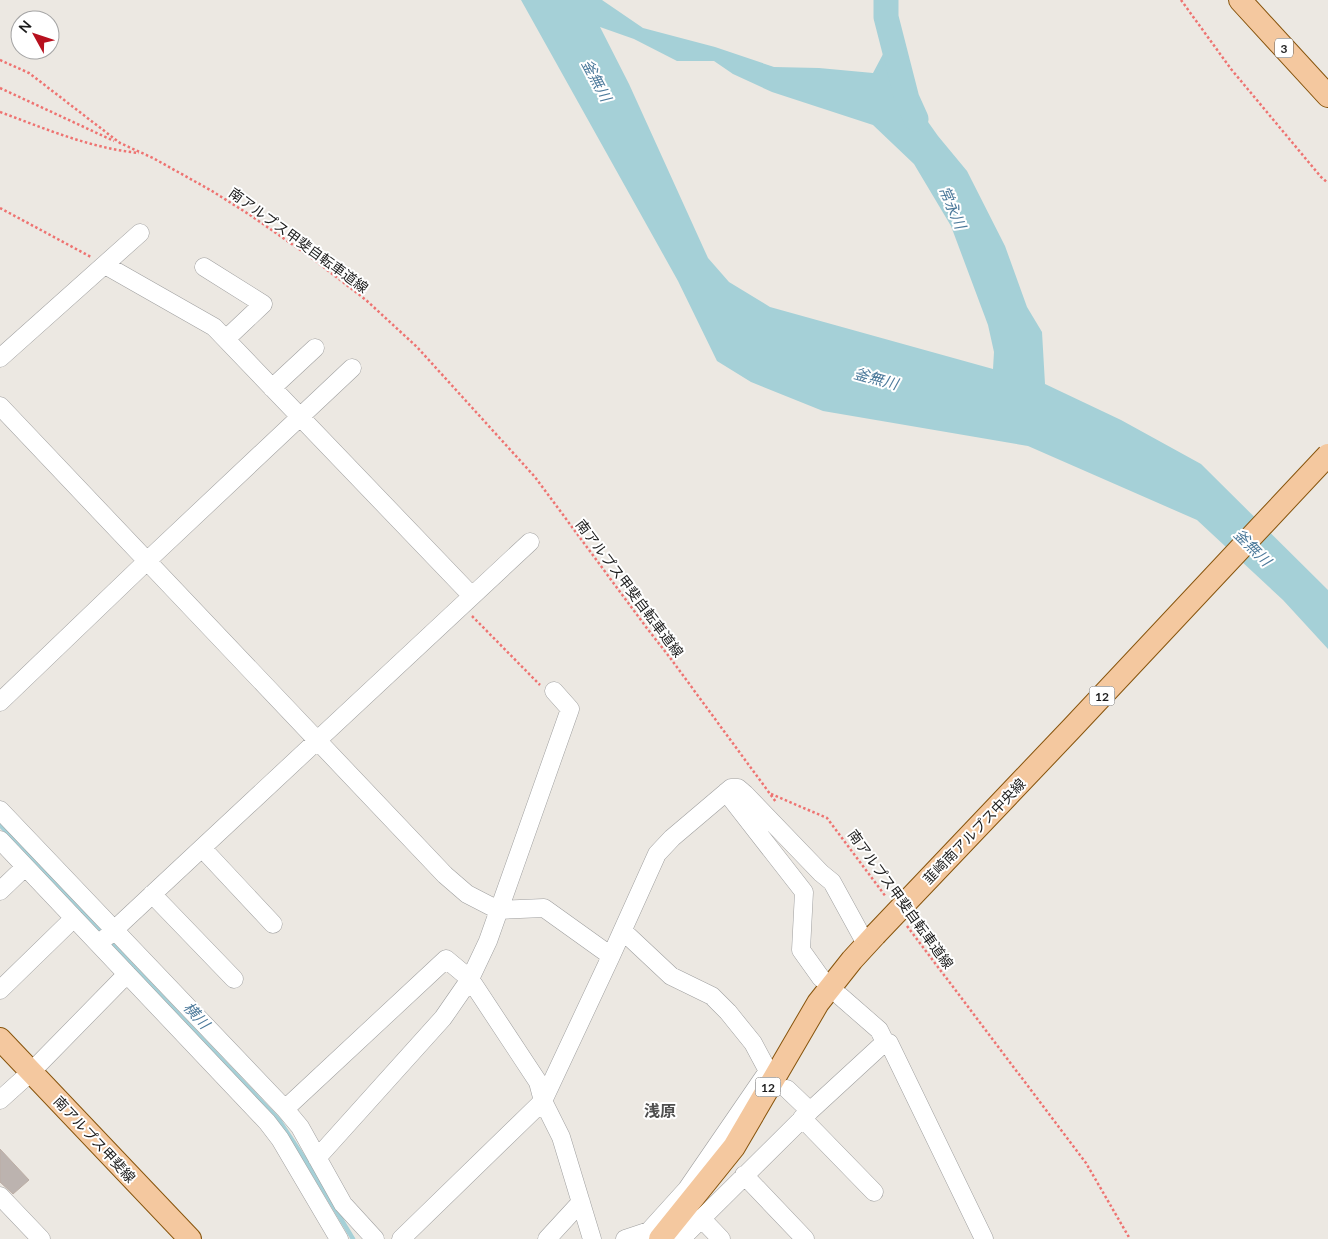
<svg xmlns="http://www.w3.org/2000/svg" width="1328" height="1239" viewBox="0 0 1328 1239" font-family="Lato,'Noto Sans JP',sans-serif">
	<rect width="100%" height="100%" fill="#ece8e2"/>
	<path fill="#a5d0d7" fill-rule="evenodd" d="M521 0H602L643 28 715 47 774 67 819 68 873 73 891 39 904 88 938 136 967 171 1005 246 1027 307 1042 332 1045 384 1121 420 1201 464 1328 590V649L1283 600 1197 520 1028 446 823 411 751 382 717 361 678 281ZM600 27 634 39 677 61H714L733 74 772 92 873 125 914 164 951 226 988 325 994 352 993 369 770 307 729 282 708 258 629 84Z"/>
	<g fill="none" stroke-linecap="round" stroke-linejoin="round">
		<path stroke="#a5d0d7" stroke-width="4.5" d="M0 825 104 935
			M109 941 279 1120 308 1164 353 1239"/>
		<path stroke="#a5d0d7" stroke-width="25" d="M886 0V17L907 99 916 119"/>
	</g>
	<path fill="#bcb3af" stroke="#bcaea5" d="M0 1149 29 1180 13 1194 0 1182Z"/>
	<g fill="none" stroke-linecap="round" stroke-linejoin="round">
		<defs>
			<path id="minor" d="M105 265 214 327 472 596
				M204 267 263 304 226 339
				M0 358 140 233
				M272 388 315 348
				M0 406 445 875 467 894 498 910 544 908 611 956
				M0 702 147 561 352 368
				M726 792 804 892 801 950 821 978
				M0 810 285 1109 300 1127 343 1204 375 1239
				M0 840 267 1122 280 1139 339 1239
				M202 848 273 924
				M0 891 25 867
				M152 894 234 979
				M623 931 671 976 712 996 728 1012 753 1043 768 1071 687 1189 649 1231 625 1239
				M99 944 530 542
				M0 990 74 918
				M840 996 879 1030 885 1042
				M787 1089 810 1111
				M0 1100 31 1072 127 974
				M285 1109 446 959 470 979 538 1082 543 1101 561 1137 592 1239
				M802 1118 874 1192
				M317 1158 443 1018 470 979 488 941 570 709 554 691
				M744 1175 805 1239
				M0 1196 41 1239
				M701 1218 721 1239
				M401 1239 543 1101 611 956 657 854 672 838 731 788H738L745 794 821 873 832 882 866 944
				M547 1239 581 1202
				M681 1239 810 1111 885 1042 889 1043 984 1239"/>
			<path id="major" d="M1240 0 1328 96
				M0 1039 190 1239
				M660 1239 734 1147 818 1003 852 960 875 935"/>
		</defs>
		<use href="#minor" stroke="#9f9f9f" stroke-width="19"/>
		<use href="#major" stroke="#87540c" stroke-width="24"/>
		<path stroke="#ee7371" stroke-width="2.5" stroke-dasharray="2.5 2.5" stroke-linecap="butt" d="M1181 0 1231 69 1321 177 1328 183
			M0 60 29 73 120 143 153 158 212 191 250 215 309 256 366 300 417 347 535 477 646 627 671 659 776 802
			M0 88 114 141
			M0 112C46 129 90 148 139 153
			M0 208 91 257
			M472 616 540 685
			M771 794 827 818 886 897
			M907 926 1086 1163 1130 1239"/>
		<use href="#minor" stroke="#fff" stroke-width="18"/>
		<use href="#major" stroke="#f4c89f" stroke-width="22"/>
		<defs>
			<path id="major-bridge" d="M875 935 1072 728 1328 455"/>
		</defs>
		<use href="#major-bridge" stroke="#87540c" stroke-width="24" stroke-linecap="butt"/>
		<use href="#major-bridge" stroke="#f4c89f" stroke-width="22"/>
	</g>
	<g text-anchor="middle" dominant-baseline="central" stroke-width="4" stroke-linejoin="round" paint-order="stroke">
		<g fill="#fff" stroke="#5f5f5f" stroke-width="1">
			<rect x="1275" y="38.5" width="18" height="19" rx="4"/>
			<rect x="1089.5" y="686.5" width="25" height="19" rx="4"/>
			<rect x="755.5" y="1077.5" width="25" height="19" rx="4"/>
		</g>
		<g font-size="12" font-weight="bold" fill="#1b1b1b">
			<text x="1284" y="48">3</text>
			<text x="1102" y="696">12</text>
			<text x="768" y="1087">12</text>
		</g>
		<g font-size="14" fill="#1b1b1b" stroke="#fff">
			<text transform="translate(299 240) rotate(36)">南アルプス甲斐自転車道線</text>
			<text transform="translate(630 588) rotate(53)">南アルプス甲斐自転車道線</text>
			<text transform="translate(974 831) rotate(-46)">韮崎南アルプス中央線</text>
			<text transform="translate(901 899) rotate(54)">南アルプス甲斐自転車道線</text>
			<text transform="translate(95 1139) rotate(47)">南アルプス甲斐線</text>
		</g>
		<g font-size="15" font-style="italic" fill="#4d7a9b" stroke="#fff">
			<text transform="translate(597 80) rotate(62)">釜無川</text>
			<text transform="translate(953 207) rotate(67)">常永川</text>
			<text transform="translate(876 378) rotate(15)">釜無川</text>
			<text transform="translate(1253 547) rotate(45)">釜無川</text>
			<text transform="translate(197 1015) rotate(47)">横川</text>
		</g>
		<g font-size="16" font-weight="bold" fill="#4e4e4e" stroke="#fff">
			<text x="660" y="1110">浅原</text>
		</g>
	</g>
	<g transform="translate(35 35) rotate(310)"><circle r="24" fill="#ffffff" stroke="#a4a4a4"/>
	<path d="M0-4L9 19L0 12L-9 19Z" fill="#b7101e"/>
	<text y="-8" font-size="14" font-weight="bold" text-anchor="middle" fill="#1b1b1b">N</text>
	</g>
</svg>
